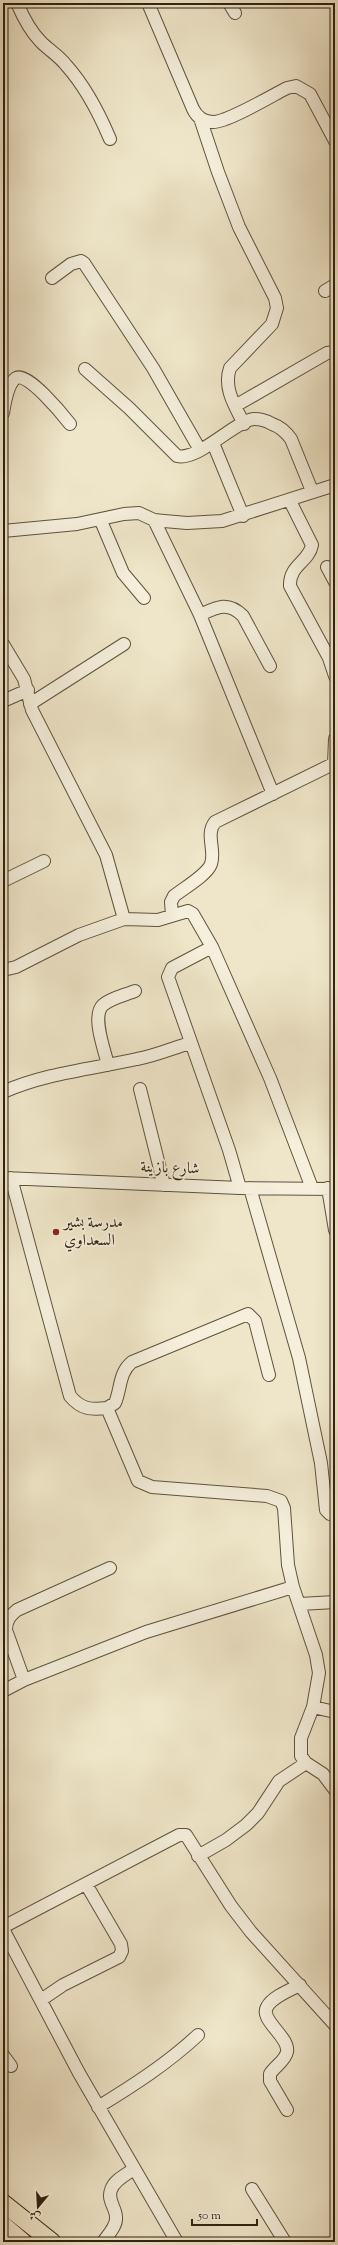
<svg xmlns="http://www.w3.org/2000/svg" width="338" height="2245" viewBox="0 0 338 2245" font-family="'Sorts Mill Goudy',Amiri,serif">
	<rect width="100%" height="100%" fill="#efe6c9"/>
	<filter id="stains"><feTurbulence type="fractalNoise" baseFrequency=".005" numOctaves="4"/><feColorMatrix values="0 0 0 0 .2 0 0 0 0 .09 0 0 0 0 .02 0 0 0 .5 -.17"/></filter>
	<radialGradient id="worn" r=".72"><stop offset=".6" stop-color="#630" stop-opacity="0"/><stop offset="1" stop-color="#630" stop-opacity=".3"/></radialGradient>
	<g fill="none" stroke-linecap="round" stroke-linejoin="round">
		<defs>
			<path id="minor" d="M17 3C23 17 30 31 41 42 49 50 59 56 66 65 85 86 99 113 110 139
				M148 3 193 109C197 117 204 122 213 122 228 122 271 96 287 88L296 86 310 94 335 141
				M229 3 235 13
				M200 118 218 172 239 227 275 298 277 308 272 324 230 368C223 388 235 406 244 424
				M52 278 71 264 81 261 84 263 153 368 200 450
				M325 291 335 285
				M85 369 129 408 177 456C199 461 236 420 254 419 260 419 267 421 272 424 281 427 286 432 291 439L312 491
				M235 406 327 353 335 352
				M3 413C5 403 7 384 16 378 27 371 63 415 70 424
				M213 443 243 516
				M290 501 312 545C309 562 289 565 290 586L329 658 335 676
				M154 520 200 615 273 794
				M101 521 123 573 144 598
				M3 531 77 524 124 514 139 513 154 520 164 521 187 523 222 521 335 485
				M327 567 335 582
				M200 615C217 607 228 601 243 616L270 666
				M3 644 24 679 32 710 106 855 124 919
				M3 701 28 690
				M30 704 124 644
				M334 764 335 739
				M3 881 44 861
				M172 915 171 902 174 896C184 888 207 875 211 864 216 850 205 835 215 822L335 763
				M212 947 172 968 168 977 229 1150 240 1188
				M3 970 16 967 79 935 124 919 158 920 188 911 193 914 212 947 270 1078 312 1188
				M108 1065C105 1051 91 1016 103 1005 111 998 125 995 135 991
				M140 1089 164 1185
				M3 1092C46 1073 92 1069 137 1059 155 1056 173 1048 190 1043
				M4 1178 240 1188 335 1189
				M11 1178 70 1396C81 1409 90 1410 107 1408L138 1481 152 1487 267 1496 281 1501 284 1508 288 1565 293 1587 316 1655 319 1673 313 1707 301 1738V1756L306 1763 323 1774 335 1790
				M250 1188 299 1358 321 1463 326 1510 330 1514 335 1515
				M328 1188 335 1230
				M107 1408 115 1403C121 1389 119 1372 132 1362L248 1314 255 1321 269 1375
				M300 1604 335 1602
				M24 1680 146 1632 293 1587
				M3 1691 24 1680 6 1630C6 1620 10 1616 17 1610L110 1568
				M313 1707 335 1712
				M198 1856 226 1840 246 1825 258 1813 279 1781 306 1763
				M3 1927 179 1835H186L231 1906 251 1932 335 2025
				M3 1929 79 2073 177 2242
				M41 2000 63 1985 119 1957 122 1951 121 1944 86 1884
				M3 2055 11 2066
				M98 2107C134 2085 168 2063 198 2035
				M287 2110 270 2081V2074C275 2066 285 2061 287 2052 290 2037 259 2020 267 2007 272 1997 290 1990 300 1985
				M252 2189 285 2242
				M103 2242C108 2235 117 2226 116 2217 116 2208 107 2200 111 2190 114 2180 127 2174 134 2169"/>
			<path id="highway" d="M3 2203 52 2242
				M3 2225 23 2242"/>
		</defs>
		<use href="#minor" stroke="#60523e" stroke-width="14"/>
		<use href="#highway" stroke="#312110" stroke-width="19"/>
		<use href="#minor" stroke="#f5efdc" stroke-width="12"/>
		<use href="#highway" stroke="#efe6c9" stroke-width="17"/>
	</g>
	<circle fill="#8f2418" stroke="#f5efdc" stroke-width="1.5" cx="56" cy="1232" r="4"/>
	<g text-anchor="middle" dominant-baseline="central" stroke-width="3.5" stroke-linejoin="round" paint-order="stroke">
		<g font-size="16" fill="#312110" stroke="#f5efdc">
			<text transform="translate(170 1169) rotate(2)">شارع بازينة</text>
		</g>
		<g font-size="16" fill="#312110" stroke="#f5efdc" text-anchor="start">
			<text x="64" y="1223">مدرسة بشير<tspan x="64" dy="18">السعداوي</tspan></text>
		</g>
	</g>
	<rect width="338" height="2245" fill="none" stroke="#efe6c9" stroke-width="16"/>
	<rect x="4" y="4" width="330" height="2237" fill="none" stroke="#312110" stroke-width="2"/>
	<rect x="8" y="8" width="322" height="2229" fill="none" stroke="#312110"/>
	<g transform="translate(38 2207) rotate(198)" stroke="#f5efdc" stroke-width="3" paint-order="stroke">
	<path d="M0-3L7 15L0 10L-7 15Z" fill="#312110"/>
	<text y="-6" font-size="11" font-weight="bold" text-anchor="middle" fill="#312110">ش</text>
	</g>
	<path d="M192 2219v6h65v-6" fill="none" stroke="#312110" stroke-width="2"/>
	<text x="198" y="2219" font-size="12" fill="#312110" stroke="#f5efdc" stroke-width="3" paint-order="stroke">50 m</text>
	<rect width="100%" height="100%" filter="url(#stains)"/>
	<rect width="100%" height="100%" fill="url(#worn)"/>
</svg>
